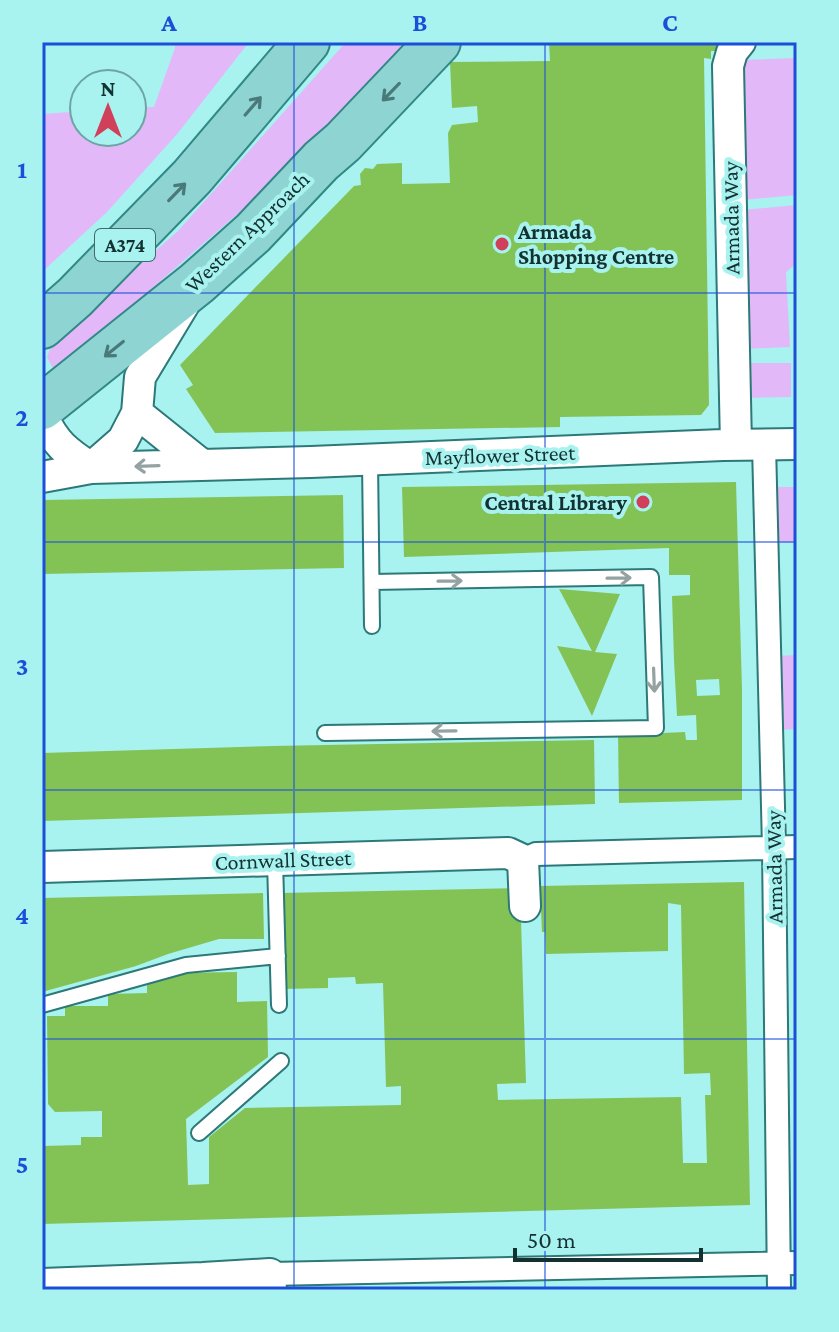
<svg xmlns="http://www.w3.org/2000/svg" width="839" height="1332" viewBox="0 0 839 1332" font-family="'Crimson Pro',serif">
	<rect width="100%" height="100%" fill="#a8f2f0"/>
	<path fill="#e3b8f9" d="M174 42H249L178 133 107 212 42 272V114L84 111V132H132V108L154 107 175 48Z
		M346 42H414L266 189 55 373 47 357 53 341 178 231Z
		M797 58V195L743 200 742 60Z
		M797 205V263L786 272 790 347 743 349 741 210Z
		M744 363H791V397L744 398Z
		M771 487H794L795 542 773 543Z
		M797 655V729L778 730 774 656Z"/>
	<path fill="#83c356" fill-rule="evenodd" d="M549 42H726L721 51H711V59L704 58 709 405 701 415 560 417V427L215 433 186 389 193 385 180 365 354 186 361 185 360 174 365 168 373 169 377 164 402 163V184L450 183 448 133 452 125 478 122 477 106 452 108 450 62 550 61Z
		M736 482 742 689V800L619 803 618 735 685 732 686 740H697L696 715 677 716 674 660 672 596 690 595V575H669V548L404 557 402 487ZM719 679 720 695 697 696 696 680Z
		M343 495 344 568 42 574V500Z
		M559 589 620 594 595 652 617 654 592 716 557 646 592 651Z
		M594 740 595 804 42 821V753L273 746Z
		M744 882 750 1205 42 1224V1146L81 1145V1137H102V1111L55 1112 48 1104 47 1016H65V1006H108V994L147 993V980L171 973 237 972V1002L267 1001 268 1057 186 1119 188 1185 209 1184V1137L245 1108 401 1105V1086L386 1087 383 983 356 984 355 977 328 978V988L283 989 281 893 520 888 526 1083 497 1084 498 1100 681 1097 683 1163H707L705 1095H711L710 1073 684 1074 681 905 668 903V951L546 954 545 932H542L540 886Z
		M263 893 264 939H219L168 954 136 966 42 992V898Z"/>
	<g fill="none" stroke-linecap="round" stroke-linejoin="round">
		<defs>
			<path id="service" d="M370 460 372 626
				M325 733 656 728 651 577 372 582
				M275 861 279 1005
				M42 1005 186 965 278 956
				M199 1133 281 1061"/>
			<path id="pedestrian" d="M764 445 774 847 779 1290
				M523 860 536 854 797 847
				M270 1274 797 1263"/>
			<path id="minor" d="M137 413 202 465
				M42 416C56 444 65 451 91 468
				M736 445 728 66 732 52 740 42
				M91 468 123 440 137 413 140 377 184 304
				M42 477 91 468 311 462 723 445 797 444
				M42 867 508 853 523 860 525 906
				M42 1284 203 1278 270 1274 271 1290"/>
			<path id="primary" d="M42 326 75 297 192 177 307 42
				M42 407 197 283 253 233 321 161 343 142 438 42"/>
		</defs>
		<use href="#service" stroke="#2d7878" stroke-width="18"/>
		<use href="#pedestrian" stroke="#2d7878" stroke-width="26"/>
		<use href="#minor" stroke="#2d7878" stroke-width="34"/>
		<use href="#primary" stroke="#318887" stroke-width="48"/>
		<use href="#service" stroke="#fff" stroke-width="14"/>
		<use href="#pedestrian" stroke="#fff" stroke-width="22"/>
		<use href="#minor" stroke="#fff" stroke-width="30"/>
		<use href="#primary" stroke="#8dd4d3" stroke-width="44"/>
	</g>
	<defs><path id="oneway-shaft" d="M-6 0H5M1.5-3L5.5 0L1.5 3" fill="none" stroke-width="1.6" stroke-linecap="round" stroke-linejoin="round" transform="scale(2)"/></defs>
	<g stroke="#497a79">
		<use href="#oneway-shaft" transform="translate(391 92) rotate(134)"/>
		<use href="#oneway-shaft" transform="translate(253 106) rotate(-49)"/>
		<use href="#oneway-shaft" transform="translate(177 192) rotate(-46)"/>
		<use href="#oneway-shaft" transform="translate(114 349) rotate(141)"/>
	</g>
	<g stroke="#94a2a2">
		<use href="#oneway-shaft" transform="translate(147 466) rotate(178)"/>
		<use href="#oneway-shaft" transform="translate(619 578) rotate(-1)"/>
		<use href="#oneway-shaft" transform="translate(450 581) rotate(-1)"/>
		<use href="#oneway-shaft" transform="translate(654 680) rotate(88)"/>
		<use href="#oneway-shaft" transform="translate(444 731) rotate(179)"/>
	</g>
	<path fill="none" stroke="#1d4ed8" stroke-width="2" stroke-opacity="0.55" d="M294 42V1290M545 42V1290M42 293H797M42 542H797M42 790H797M42 1039H797"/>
	<g fill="#d1405b" stroke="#a8f2f0" stroke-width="3">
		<circle cx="502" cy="244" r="8"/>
		<circle cx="643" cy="502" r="8"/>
	</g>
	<g text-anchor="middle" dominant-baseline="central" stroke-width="8" stroke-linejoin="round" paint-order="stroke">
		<rect fill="#a8f2f0" stroke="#3f6b6a" stroke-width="2" x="95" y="229" width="60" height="32" rx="6"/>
		<g font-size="20" font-weight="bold" fill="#123130">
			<text x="125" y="245">A374</text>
		</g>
		<g font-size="22" fill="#123130" stroke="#a8f2f0">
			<text transform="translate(731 218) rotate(-91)">Armada Way</text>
			<text transform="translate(247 232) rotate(-44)">Western Approach</text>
			<text transform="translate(500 455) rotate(-2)">Mayflower Street</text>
			<text transform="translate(283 860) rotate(-2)">Cornwall Street</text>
			<text transform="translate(774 867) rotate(-91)">Armada Way</text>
		</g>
		<g font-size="22" font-weight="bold" fill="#123130" stroke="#a8f2f0" text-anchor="start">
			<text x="518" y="231">Armada<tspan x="518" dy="25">Shopping Centre</tspan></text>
			<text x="627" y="502" text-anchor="end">Central Library</text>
		</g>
	</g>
	<rect width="839" height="1332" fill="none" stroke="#a8f2f0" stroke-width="88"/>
	<g transform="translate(108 108)"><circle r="38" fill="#a8f2f0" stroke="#6ca5a3" stroke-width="2"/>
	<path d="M0-6L14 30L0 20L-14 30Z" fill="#d1405b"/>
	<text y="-12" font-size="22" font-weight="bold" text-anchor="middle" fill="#123130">N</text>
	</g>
	<path d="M515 1248v12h186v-12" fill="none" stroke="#123130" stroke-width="4"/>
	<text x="527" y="1248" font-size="24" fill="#123130" stroke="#a8f2f0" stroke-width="6" paint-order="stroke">50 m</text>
	<rect x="44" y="44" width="751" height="1244" fill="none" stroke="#1d4ed8" stroke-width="3"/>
	<g font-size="26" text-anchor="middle" font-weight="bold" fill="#1d4ed8">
		<text x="169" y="31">A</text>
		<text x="420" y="31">B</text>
		<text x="670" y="31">C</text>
		<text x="22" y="178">1</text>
		<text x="22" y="426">2</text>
		<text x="22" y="675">3</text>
		<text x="22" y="924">4</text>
		<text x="22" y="1173">5</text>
	</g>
</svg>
